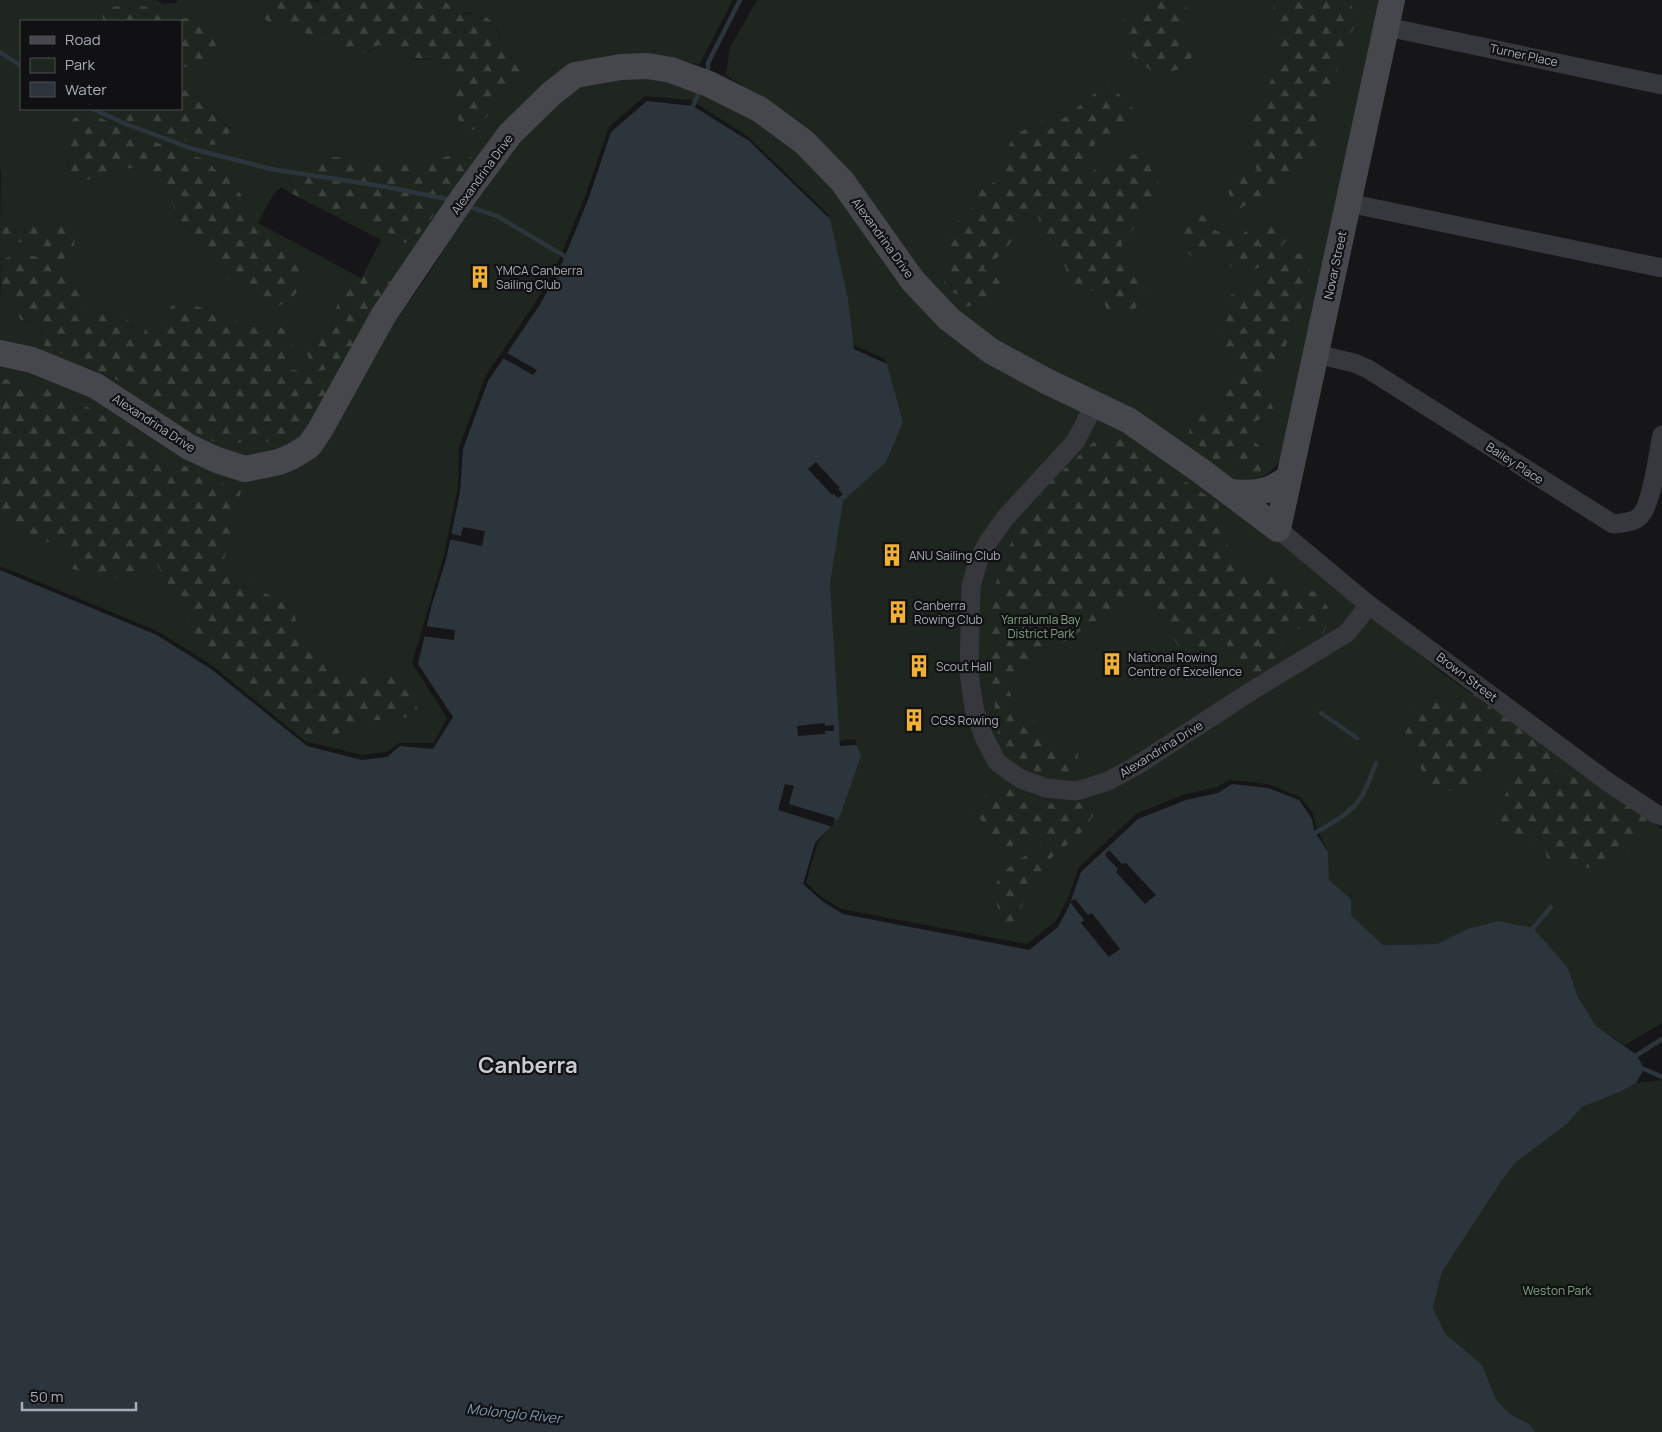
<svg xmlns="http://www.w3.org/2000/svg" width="1662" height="1432" viewBox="0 0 1662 1432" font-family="Manrope,sans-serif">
	<defs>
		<pattern id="forest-firs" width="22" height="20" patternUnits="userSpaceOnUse" patternTransform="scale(1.25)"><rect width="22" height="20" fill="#1e261f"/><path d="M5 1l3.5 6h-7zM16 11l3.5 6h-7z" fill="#3c433d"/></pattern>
	</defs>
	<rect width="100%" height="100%" fill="#161618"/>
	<path fill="#1e261f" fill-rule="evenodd" d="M0 0H156L163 4 177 3 178 0H260L265 19 284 26H294L303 31 311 39 337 42 369 52 379 45 392 49 407 58 418 60 433 59 438 62 442 71 448 72 454 75 455 83 451 99 480 124 528 72 524 61 499 40 498 29 471 12 459 14 444 0H733L699 65 670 57 563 75 295 447 245 460 0 343V287L1 295 21 320 36 321 42 329 41 342 49 351 63 354 90 369 124 383 204 438 229 447 241 442 251 441 267 442 280 439 292 426 308 417 317 400 325 395 326 374 307 373 286 368 263 330 191 304 167 311C163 323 157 326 145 329L142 343 136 336 132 325 109 312 92 313 84 307C82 290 68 284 66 267L4 258 0 261V251L11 248 16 242 29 243 27 232 11 229 0 221 1 173 0 168ZM102 11C130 15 163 24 192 17 215 37 214 33 212 64 200 65 192 68 181 66V88L192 94 231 129 167 136 157 130 131 123 104 109H21V21H103ZM98 117 167 147 209 161 214 169 230 175 238 190 258 223 271 198 281 187 287 191 289 178 299 171 350 159 368 164 406 166 424 164 463 153 405 243 387 232H378L360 224 357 217 346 213 337 217 381 240 366 269 391 283 379 298 371 316 341 367 319 371 313 342 326 331 334 321 335 312 342 289 361 281V278L260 224 287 243 302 272 257 306 250 294 234 285 203 248 196 235 178 219 173 205 161 187 149 174 133 168 114 170 101 179 83 180 70 171 63 148 68 136Z
		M757 0H1379L1285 454C1267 479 1263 478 1233 482L987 338 945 304 790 117 726 75 730 47Z
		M642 71 753 114 836 186 907 286 1120 424 1273 535 1442 673 1662 829V1023L1625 1045 1596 1026 1578 997 1568 968 1467 929 1437 944 1383 945 1351 915V899L1329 880 1328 852 1317 829 1313 813 1300 797 1268 784 1230 780 1217 787 1183 795 1136 814 1079 867 1067 901 1056 921 1027 944 841 909 820 896 806 882 818 843 838 811 859 750 855 739 838 741 827 580 838 499 901 416 885 359 852 344 846 294 828 214 747 136 691 100 645 96 609 127 586 194 556 267 537 300 486 375 459 448 458 487 444 555 412 663 447 718 434 743H399L387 752 362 755 305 741 209 663 155 630 0 566V360L91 391 212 465 297 457 428 275 466 214 517 142 581 85Z
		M1662 1080V1432H1535L1529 1424 1510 1414 1497 1401 1482 1365 1445 1333 1433 1308 1442 1272 1500 1183 1515 1163 1567 1124 1582 1107 1622 1091 1636 1083Z"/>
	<path fill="url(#forest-firs)" d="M260 0H308L319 2V0H444L459 14C480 11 497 17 499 40L524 61 528 72 480 124 473 130 461 128 458 117 461 109 445 92 447 86 455 82 454 75 448 72 442 71 438 62 433 59 407 58 392 49 379 45C364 55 349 60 337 42L311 39 303 31 294 26 273 27 265 19Z
		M1143 0H1184L1190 20 1177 31 1194 51 1187 67 1157 75 1125 51 1123 17 1142 9Z
		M1278 0H1349L1358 21 1339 53 1336 81 1316 115 1318 143 1286 180 1236 211 1225 183 1257 170 1246 141 1253 135 1245 114C1252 106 1260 99 1266 90 1281 67 1277 38 1271 13Z
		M129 5C145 6 157 7 167 19 180 20 191 16 203 19L214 39 219 58C209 67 194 69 181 66V21H103L102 11 111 7Z
		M1108 83 1135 111 1123 128 1095 143 1090 157 1078 167 1081 178 1117 157 1149 152 1159 186 1136 226 1121 242 1128 262 1148 286C1136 313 1137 310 1109 316L1100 291 1074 290 1061 257 1065 253 1053 248 1042 240 1036 200C1020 227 1011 251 983 268L999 280 1004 298 995 302 964 307 959 295 945 289 942 267 953 259 945 232 973 207 977 186 990 181 1006 188 1003 160 1013 136 1044 119 1050 129Z
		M181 88 192 94 231 130 226 139 213 145 197 143 167 136 157 130 131 123 104 109H181Z
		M84 114 98 117 167 147 209 161 214 169 230 175 238 190 258 223 287 243 302 272 299 290 291 299 277 307 257 306 250 294 234 285 224 275 203 248 195 234 178 219 173 205 161 187 149 174 133 168 114 170 101 179 83 180 70 171 63 148 73 119Z
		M463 152 471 157 473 164 415 239 405 243 387 232H378L369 229 360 224 357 217 346 213 337 217 287 191 289 178 299 171 313 167 318 158C342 154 366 164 391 165 417 166 438 159 463 152Z
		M1193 213 1207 216 1215 230 1233 239 1261 223 1272 213 1290 234 1282 246 1290 251 1304 255 1310 264V282L1291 286 1302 308 1293 320 1283 357 1275 371 1263 382 1274 411 1251 424 1246 435 1268 453 1259 474 1241 476 1231 454 1216 461 1189 436 1190 421 1200 409 1226 411 1232 409 1222 386 1243 372 1247 363 1230 353 1219 338 1230 296 1274 273 1275 265 1260 267 1243 274 1230 266 1224 240 1192 257 1179 244 1180 228Z
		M0 221 11 229 27 232 36 222C53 222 63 224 76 237L73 249 68 258 54 261 42 254 29 243 16 242 11 248 0 251Z
		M16 253 38 257 66 267C68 284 82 290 84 307L92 313C107 312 122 310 131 325 135 332 136 337 142 342L145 329C167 323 160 317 174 304H191L263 330 279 326 288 332 294 352 286 368 307 373 326 374 333 382 325 395 317 400 308 417 299 427 292 426 280 439 267 442 251 441 241 442 229 447 204 438 124 383 90 369 63 354 49 351 41 342 42 329 36 321 21 320 1 295 0 261Z
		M366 269 391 282 379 298 371 316 341 367 319 371 311 364 307 354 313 342 326 331 334 321 335 312 342 289 351 281H361Z
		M0 378 53 389 108 418 142 447 241 491 223 564 261 591 294 608 298 640 322 662 355 678 403 676 421 716 367 721 337 734 307 735 265 705 202 653 185 612 156 563 110 580 70 568 60 543 38 541 19 523 0 511Z
		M1121 438 1219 504V531L1250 583 1274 576 1292 589 1319 592 1332 615 1321 638 1299 628 1283 637 1278 668 1253 683 1225 642 1190 663 1141 591 1005 681 1023 723 1033 719 1051 744 1078 751 1077 776 1033 773 1000 746 991 678 992 599 1003 556 1047 485 1095 441Z
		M1478 693 1492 709 1533 733 1559 752 1548 767 1560 772 1597 765 1651 801 1649 831 1626 855 1604 869 1588 868 1579 865 1566 866 1547 858 1541 832 1528 844 1516 848 1498 833 1513 759 1501 760 1464 789 1439 792 1425 779 1415 754 1403 742 1413 707 1430 703 1456 702Z
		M999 786 1006 787 1028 797 1048 803 1066 805 1087 801 1095 813 1082 832 1050 859 1030 886 1016 921 1003 925C1000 915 996 904 995 894 993 871 1025 857 1041 846L1040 838 1022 835 1010 849 997 840 972 809 985 796Z"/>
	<path fill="#2c353c" d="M647 101 693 106 749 141 830 219 848 299 854 349 887 364 903 422 886 462 843 501 830 584 840 746 857 745 861 756 840 816 815 843 803 884 822 901 843 914 1029 950 1058 927 1069 906 1081 872 1138 819 1186 800 1218 793 1232 784 1268 788 1299 800 1312 819 1314 830 1328 852 1329 880 1351 899V915L1383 945 1437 944 1467 929 1498 921 1533 928 1568 968 1578 997 1596 1026 1637 1055 1644 1069 1636 1083 1622 1091 1582 1107 1567 1124 1515 1163 1500 1183 1442 1272 1433 1308 1445 1333 1482 1365 1497 1401 1510 1414 1529 1424 1535 1432H0V570L157 635 211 669 307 746 362 760 387 757 400 746 433 749 453 717 418 664 432 604 446 560 460 492 463 449 488 381 539 306 558 273 588 200 611 132Z"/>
	<path fill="#161618" d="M507 353 537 370 533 375 503 358Z
		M816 462 840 488 838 489 843 494 838 498 834 494 832 495 808 469Z
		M463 527 485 531 482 546 448 539 449 533 461 536Z
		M424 626 455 630 454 640 422 636Z
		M825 723V726L834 725V731H825V734L798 736 797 726Z
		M785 784 794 786 789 804 835 818 833 827 778 810Z
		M1109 850 1122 864 1126 863 1156 895 1145 904 1116 872 1118 869 1105 855Z
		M1075 899 1088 915 1092 913 1120 949 1109 957 1081 923 1084 920 1070 902Z"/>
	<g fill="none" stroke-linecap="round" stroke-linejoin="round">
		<path stroke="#2c353c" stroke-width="4.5" d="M0 52 21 66
			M708 70V63L740 0
			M693 106 698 94
			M93 109 126 124 193 149 271 169 387 187 451 200
			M467 206 497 216 566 257
			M1321 713 1357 738
			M1311 835C1329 825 1351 814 1362 796 1368 786 1371 774 1376 763
			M1533 928 1551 907
			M1637 1055 1662 1039
			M1644 1069 1662 1077"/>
		<path stroke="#37383d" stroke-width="19" d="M1387 27 1662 85
			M1348 203 1662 268
			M1316 354 1354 363 1368 369 1613 524C1621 523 1632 523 1639 517 1652 507 1658 452 1662 435
			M1095 404 1075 442 1006 517 990 539 979 559 971 586 969 673 974 708 984 737 997 762 1005 768 1021 779 1046 788 1077 791 1108 781 1136 766 1253 690 1347 633 1369 605
			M1278 529 1369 605 1608 782 1656 814 1662 816"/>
		<path stroke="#45474d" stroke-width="26" d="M0 353 32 360 96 386 189 447 217 460 245 469 279 462 293 456 309 446 320 430 383 316 464 196 510 134 551 94 575 75 621 67 648 66 671 70 709 84 759 109 804 142 842 181 913 281 949 319 991 351 1046 381 1128 420 1201 471 1278 529 1392 0
			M1229 492C1253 494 1270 493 1289 477"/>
	</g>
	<defs>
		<symbol id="building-bare" viewBox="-9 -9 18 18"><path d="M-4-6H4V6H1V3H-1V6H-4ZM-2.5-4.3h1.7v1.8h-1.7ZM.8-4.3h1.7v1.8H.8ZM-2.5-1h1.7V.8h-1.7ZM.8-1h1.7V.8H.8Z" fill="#f2b134" stroke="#111113" stroke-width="2.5" paint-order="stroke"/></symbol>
	</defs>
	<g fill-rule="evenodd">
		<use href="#building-bare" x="464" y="261" width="32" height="32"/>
		<use href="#building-bare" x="876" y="539" width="32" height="32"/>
		<use href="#building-bare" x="882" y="596" width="32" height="32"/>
		<use href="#building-bare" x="1096" y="648" width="32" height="32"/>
		<use href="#building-bare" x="903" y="650" width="32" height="32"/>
		<use href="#building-bare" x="898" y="704" width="32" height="32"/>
	</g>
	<g text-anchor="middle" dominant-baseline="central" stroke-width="4.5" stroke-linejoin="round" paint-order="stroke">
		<g font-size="12" fill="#a8adb8" stroke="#111113">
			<text transform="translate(1524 55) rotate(12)">Turner Place</text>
			<text transform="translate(482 174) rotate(-54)">Alexandrina Drive</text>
			<text transform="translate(883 238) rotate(54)">Alexandrina Drive</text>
			<text transform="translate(1335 265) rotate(-78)">Novar Street</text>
			<text transform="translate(154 423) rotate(33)">Alexandrina Drive</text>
			<text transform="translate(1515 463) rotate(33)">Bailey Place</text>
			<text transform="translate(1467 677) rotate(37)">Brown Street</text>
			<text transform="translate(1161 749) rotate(-32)">Alexandrina Drive</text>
		</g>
		<g font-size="12" fill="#a8adb8" stroke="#111113" text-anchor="start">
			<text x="496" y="270">YMCA Canberra<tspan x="496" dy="14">Sailing Club</tspan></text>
			<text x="909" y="555">ANU Sailing Club</text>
			<text x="914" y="605">Canberra<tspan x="914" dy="14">Rowing Club</tspan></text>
			<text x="1128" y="657">National Rowing<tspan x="1128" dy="14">Centre of Excellence</tspan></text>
			<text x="936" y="666">Scout Hall</text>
			<text x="931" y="720">CGS Rowing</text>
		</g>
		<g font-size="12" fill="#7fa381" stroke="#111113">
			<text x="1041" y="619">Yarralumla Bay<tspan x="1041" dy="14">District Park</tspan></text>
			<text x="1557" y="1290">Weston Park</text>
		</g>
		<g font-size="14" font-style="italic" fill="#7f9bb3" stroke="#111113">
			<text transform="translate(514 1413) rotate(6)">Molonglo River</text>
		</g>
		<g font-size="22" font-weight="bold" fill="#c9ccd4" stroke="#111113">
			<text x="528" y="1065">Canberra</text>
		</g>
	</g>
	<rect x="20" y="20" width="162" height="90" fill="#111113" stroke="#4d4f55"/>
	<rect x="30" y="36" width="25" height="8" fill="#45474d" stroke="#4d4f55"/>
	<text x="65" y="45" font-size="15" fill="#a8adb8">Road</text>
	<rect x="30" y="58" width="25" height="15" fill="#1e261f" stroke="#4d4f55"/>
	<text x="65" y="70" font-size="15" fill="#a8adb8">Park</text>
	<rect x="30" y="82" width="25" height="15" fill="#2c353c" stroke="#4d4f55"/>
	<text x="65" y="95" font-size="15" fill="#a8adb8">Water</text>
	<path d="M22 1402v8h114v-8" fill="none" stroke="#a8adb8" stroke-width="2.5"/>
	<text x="30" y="1402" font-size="15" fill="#a8adb8" stroke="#111113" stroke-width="4" paint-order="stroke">50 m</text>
</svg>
